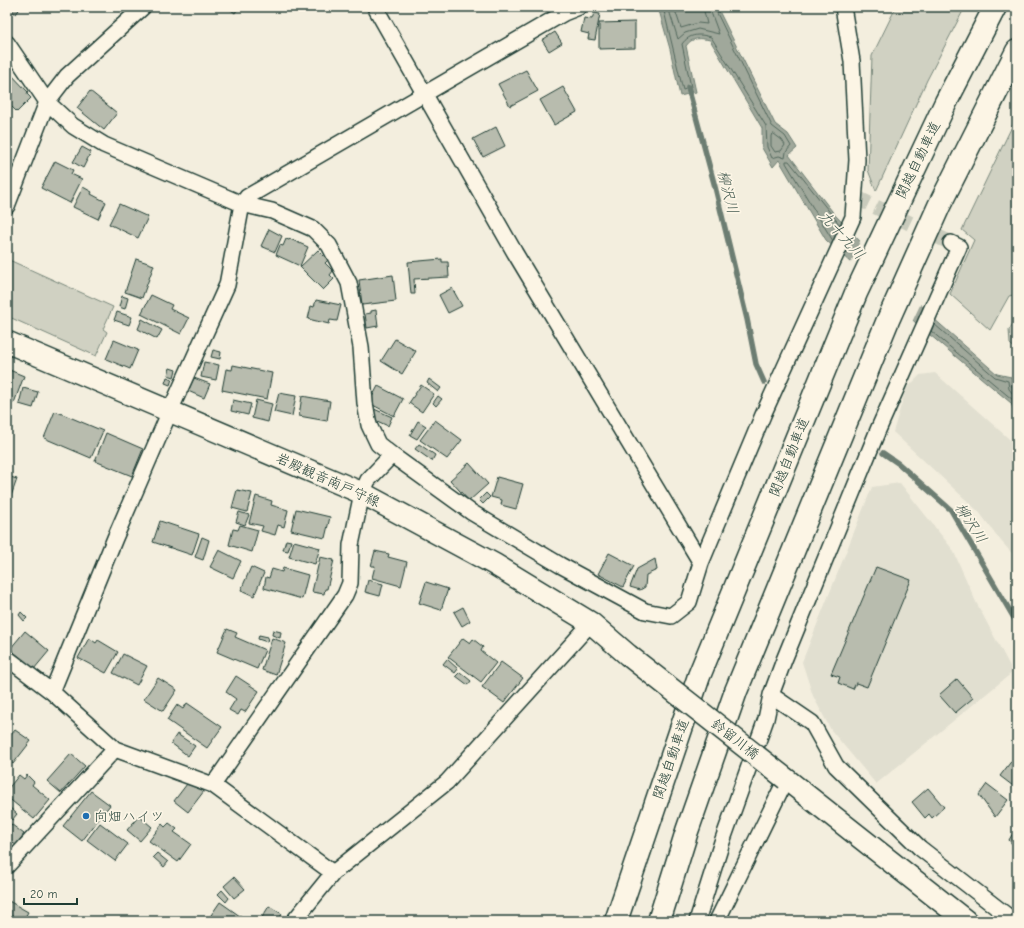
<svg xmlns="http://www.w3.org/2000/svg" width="1024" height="928" viewBox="0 0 1024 928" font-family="'Comic Neue','Klee One',sans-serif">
	<rect width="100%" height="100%" fill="#f3eede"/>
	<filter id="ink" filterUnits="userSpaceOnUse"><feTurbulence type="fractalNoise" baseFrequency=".025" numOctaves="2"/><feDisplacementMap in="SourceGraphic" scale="8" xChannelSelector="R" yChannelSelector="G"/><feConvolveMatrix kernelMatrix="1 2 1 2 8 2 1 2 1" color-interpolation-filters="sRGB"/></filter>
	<g filter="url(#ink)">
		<path fill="#e1dfd0" d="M935 373 1017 446V559L1001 541 979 512 893 432 906 389 920 375Z
			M900 483 953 550 976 602 1013 672 876 784 831 730 813 696 802 662 872 487Z"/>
		<path fill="#d0d1c2" stroke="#78877b" d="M896 7H965L927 80 876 191 868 170 872 56Z
			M1017 116V294L1009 296 990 330 950 294 974 240 962 230Z
			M7 259 113 307 103 329 107 332 96 356 7 316Z
			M1017 317V350L1010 344 1009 330Z"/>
		<path fill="#a0a89b" stroke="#6c7d72" d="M658 7H717L775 124 788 134 797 148 789 155 835 215 933 318 997 374 1016 378 1017 384 1011 386 1017 392V419L1011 403 917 324 826 240 779 160 773 167 762 148V128L710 40C700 38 692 37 686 46L696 92 680 96 670 49Z"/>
		<path fill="#f3eede" d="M861 239 921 303 912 322 850 265Z"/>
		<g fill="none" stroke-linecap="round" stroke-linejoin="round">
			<path stroke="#53685d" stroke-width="1" d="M663 7 683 90 691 87 682 44C690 33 700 34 711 37L766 126 767 147 772 158 779 156 785 158 786 152 791 146 785 136 772 126 714 7
				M668 7 678 39 685 33 698 29 719 34 709 7
				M674 7 681 28 698 23 707 24 703 7
				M774 134 782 140 785 145 781 151 775 152 771 146V136Z
				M833 241 786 163V161H789L840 225
				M934 324 995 377 1008 381 1009 389 1013 394H1017
				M931 331 1013 400 1017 408"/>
			<path stroke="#6c7d72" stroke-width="5.5" d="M688 87 715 187 747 319 756 364 764 382
				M883 453 899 464 951 510 1017 623"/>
		</g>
		<path fill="#b8bcae" stroke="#1f3d34" d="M7 7H21L16 14Z
			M227 7H239L235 13Z
			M594 13 600 14 595 40 588 39 589 34 581 32 584 18 592 19Z
			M635 22V48L599 49V23Z
			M555 32 562 43 549 51 542 40Z
			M7 70 28 92 27 94 31 98 17 112 7 102Z
			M526 70 538 91 510 106 498 84Z
			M563 87 577 112 554 125 540 100Z
			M90 91 117 113 104 130 77 108Z
			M496 127 505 146 483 157 473 139Z
			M82 147 91 152 83 168 73 162Z
			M55 161 73 170 71 174 82 179 70 203 41 188Z
			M83 187 92 192 91 194 106 202 98 219 73 207Z
			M119 204 148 217 138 238 109 224Z
			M269 229 282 236 275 252 261 246Z
			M286 239 289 240 290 239 308 247 300 266 276 255 280 245 283 246Z
			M318 250 328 260 325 263 333 271 330 275 334 279 323 290 300 267Z
			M136 259 154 265 142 298 125 292Z
			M442 259V262H448L449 277 414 279 415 294H411L408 262Z
			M393 275 396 301 362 305 359 280Z
			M452 288 462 306 448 313 439 295Z
			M151 295 172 305 170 309 189 318 181 334 141 314Z
			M122 296 128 298 125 309 119 307Z
			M316 300 341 305 337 321 330 320 329 324 308 319 311 306 314 307Z
			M376 310 378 326 367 328 365 314 371 313V311Z
			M117 312 132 317 129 325 114 320Z
			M142 319 162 330 157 339 138 329Z
			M395 339 416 351 402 374 381 361Z
			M114 340 138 350 130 369 106 359Z
			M213 350 221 352 220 359 211 357Z
			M204 362 219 365 216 380 201 377Z
			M233 365 272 373 267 399 222 390 226 369 232 370Z
			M170 368 176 370 174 377 168 375Z
			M7 369 24 376 14 403 7 400Z
			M167 377 172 379 170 385 165 383Z
			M194 378 210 384 204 398 188 391Z
			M429 379 441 388 438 392 427 383Z
			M421 385 434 394 422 412 409 403Z
			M378 386 403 399 394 416 369 403Z
			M23 388 38 392 33 408 19 404Z
			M279 393 296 396 292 416 274 412Z
			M302 396 330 401 327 421 299 416Z
			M438 396 442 399 436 406 433 403Z
			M233 400 251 404 248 415 231 411Z
			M256 400 272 404 268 422 252 418Z
			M372 408 392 417 388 426 375 420Z
			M55 411 103 431 91 458 44 438Z
			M435 420 462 440 447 459 420 440Z
			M418 421 426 426 417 439 410 435Z
			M106 433 143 449 132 476 95 461Z
			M419 444 435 455 432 461 415 449Z
			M469 463 488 484 469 501 450 480Z
			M7 476 17 479 9 502 7 501Z
			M497 477 523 484 516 509 501 505 502 500 491 497Z
			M237 490 252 493 247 512 232 508Z
			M486 493 490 497 483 504 479 500Z
			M256 496 272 501 271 505 288 510 284 527 278 525 275 535 261 531 263 526 249 523Z
			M296 509 330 517 325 538 291 530Z
			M239 512 249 515 245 525 236 522Z
			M160 521 199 534 192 555 153 542Z
			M240 525 258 530 252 552 229 545 233 529 238 530Z
			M202 537 209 540 203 560 195 557Z
			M286 540 291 541 288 551 283 550Z
			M294 541 320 548 315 564 289 557Z
			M219 550 241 561 233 578 210 567Z
			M375 551 389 554 388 557 407 562 401 586 372 578 375 566H371Z
			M609 553 634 566 623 587 598 574Z
			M320 557 334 560 327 589H325L324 594 312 592Z
			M655 559 657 570 646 575 645 587 640 590 630 587 637 569Z
			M251 567 264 573 254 596 241 590Z
			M876 567 911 580 867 687 856 683 853 689 838 683 840 677 831 674Z
			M283 568 308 575 302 599 264 588 266 577 269 578 272 569 282 572Z
			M368 580 383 584 380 596 365 592Z
			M426 582 448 589 441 610 419 603Z
			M463 607 470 621 462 626 454 612Z
			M21 612 27 618 24 621 19 615Z
			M227 629 237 633 235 637 265 650 257 669 217 652Z
			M273 630 281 632 280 638 272 635Z
			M25 631 49 651 34 669 10 649Z
			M259 635 268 637 267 642 258 639Z
			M89 638 96 643 98 640 118 652 106 673 78 658Z
			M272 638 286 643 276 675 262 670Z
			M463 638 470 643 473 639 483 647 481 651 496 663 481 682 448 657Z
			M123 654 147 666 137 685 113 673Z
			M447 659 458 669 455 673 443 664Z
			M501 662 523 678 504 703 482 687Z
			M460 672 471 681 468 685 456 676Z
			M236 676 259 691 245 712 241 710 238 715 229 710 236 699 226 692Z
			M158 678 177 690 163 711 144 699Z
			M957 679 973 698 955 713 939 695Z
			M187 703 222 727 207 748 167 720 177 705 183 709Z
			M15 730 31 741 13 764 7 759V734L8 732 11 735Z
			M177 734 195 746 188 756 171 743Z
			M71 754 85 766 61 793 47 781Z
			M1013 759 1017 762V789L1000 776Z
			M19 775 24 779 27 775 34 782 32 785 50 800 34 819 7 797V790Z
			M190 780 204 791 188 812 174 801Z
			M987 784 1008 800 995 817 979 795Z
			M928 788 944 807 932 818 929 814 925 818 912 802Z
			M91 791 110 805 82 841 63 826Z
			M9 807 17 814 12 820 7 815V809Z
			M139 816 152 827 140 841 127 830Z
			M7 821 24 834 16 845 7 839Z
			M100 823 128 844 115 861 87 840Z
			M169 823 177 829 174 832 191 844 178 862 149 841 162 824 165 827Z
			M1016 828 1017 829V850L1009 840Z
			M157 853 168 862 164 867 153 857Z
			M234 877 245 889 234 898 224 886Z
			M222 890 229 898 226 902 218 894Z
			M7 900 28 912 23 921H7Z
			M220 902 247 921H207Z
			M269 906 282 914 278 921H260Z"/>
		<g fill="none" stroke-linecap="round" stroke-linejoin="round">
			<path stroke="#c9cbbc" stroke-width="15" stroke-dasharray="15 8" stroke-linecap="butt" d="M855 197 951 243"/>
			<defs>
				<path id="street" d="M375 7 515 253 701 563
					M7 43 47 102 73 126 104 145 242 204 272 211 313 229 329 245 349 283 361 347 365 403 369 425 378 444 392 455 368 480 362 493 351 545 350 583 345 595 213 785 115 749 52 692 7 658
					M7 206 47 102 67 76 143 7
					M392 455 471 512 560 565 645 611 671 616 689 602 701 563 763 415 853 217 857 160 852 61 843 7
					M52 692 115 538 170 411 227 285 242 204 247 197 564 13 579 7
					M771 695 812 723 836 766 920 848 1014 921
					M213 785 333 873
					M7 866 115 749
					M294 921 333 873 447 782 591 623
					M697 921 722 842 766 719 771 695 784 660 878 430 959 247 951 243
					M717 921 786 779"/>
				<path id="secondary" d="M7 342 362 493 494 564 591 623 628 655
					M786 779 966 921"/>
				<path id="highway" d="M616 921 699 676 856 293 946 102 995 7
					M659 921 687 831 736 691 888 320 939 206 1017 51"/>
			</defs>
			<use href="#street" stroke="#1f3d34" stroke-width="18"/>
			<use href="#secondary" stroke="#1f3d34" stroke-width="24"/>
			<use href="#highway" stroke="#1f3d34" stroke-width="25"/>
			<use href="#street" stroke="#fcf5e5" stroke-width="15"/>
			<use href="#secondary" stroke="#fcf5e5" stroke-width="21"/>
			<use href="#highway" stroke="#fcf5e5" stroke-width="22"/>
			<defs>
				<path id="secondary-bridge" d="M628 655 786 779"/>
			</defs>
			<use href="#secondary-bridge" stroke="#1f3d34" stroke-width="24" stroke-linecap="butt"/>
			<use href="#secondary-bridge" stroke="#fcf5e5" stroke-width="21"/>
		</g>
	</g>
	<circle fill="#1f6fb2" stroke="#fcf5e5" stroke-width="1.5" cx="86" cy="816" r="4"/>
	<g text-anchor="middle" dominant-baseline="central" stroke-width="3.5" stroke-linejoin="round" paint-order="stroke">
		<g font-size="14" fill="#1f3d34" stroke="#fcf5e5">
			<text transform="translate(918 160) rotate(-64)">関越自動車道</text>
			<text transform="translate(789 457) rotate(-68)">関越自動車道</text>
			<text transform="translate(328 480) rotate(24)">岩殿観音南戸守線</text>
			<text transform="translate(735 739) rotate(38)">鈴留川橋</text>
			<text transform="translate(671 759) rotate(-71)">関越自動車道</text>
		</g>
		<g font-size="14" fill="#1f3d34" stroke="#fcf5e5" text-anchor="start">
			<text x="94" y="816">向畑ハイツ</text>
		</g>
		<g font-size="15" font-style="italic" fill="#465d53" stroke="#fcf5e5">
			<text transform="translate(728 192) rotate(76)">柳沢川</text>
			<text transform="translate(842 235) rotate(48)">九十九川</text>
			<text transform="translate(971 523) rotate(57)">柳沢川</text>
		</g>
	</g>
	<rect width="1024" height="928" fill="none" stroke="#fcf5e5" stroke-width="24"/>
	<rect x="12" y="12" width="1000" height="904" fill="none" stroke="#1f3d34" stroke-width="1.5" filter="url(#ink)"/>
	<path d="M24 898v6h53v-6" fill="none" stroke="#1f3d34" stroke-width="2"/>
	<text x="30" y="898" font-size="12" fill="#1f3d34" stroke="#fcf5e5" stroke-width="3" paint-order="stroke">20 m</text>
</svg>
